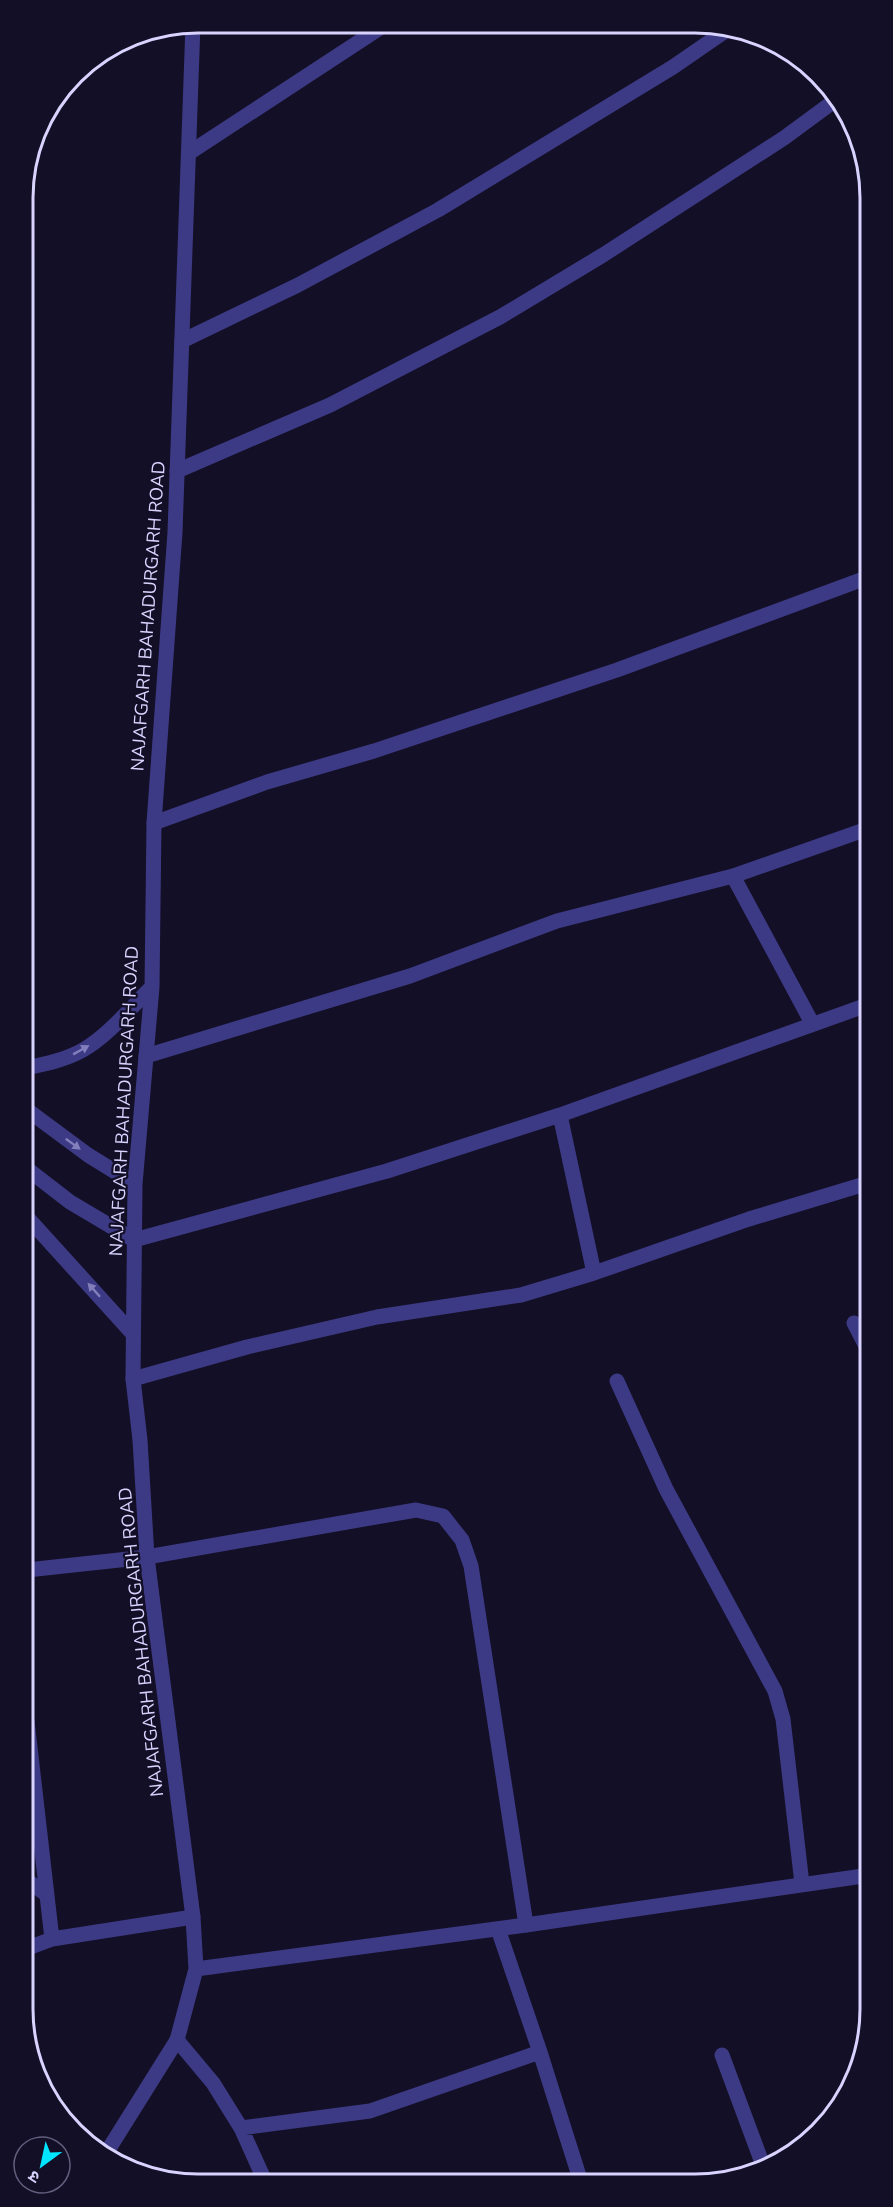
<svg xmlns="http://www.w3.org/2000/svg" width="893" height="2207" viewBox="0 0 893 2207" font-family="'Nunito Sans','Noto Sans Devanagari',sans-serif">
	<rect width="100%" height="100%" fill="#130f26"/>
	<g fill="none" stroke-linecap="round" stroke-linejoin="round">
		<path stroke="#3d3a85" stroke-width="15" d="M189 153 386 24
			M182 341 298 285 438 210 673 67 731 27
			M177 471 330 405 500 317 603 255 784 138 837 99
			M154 823 267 782 374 751 617 670 866 578
			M733 876 812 1023
			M146 1056 410 976 557 921 733 876 867 829
			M560 1115 594 1273
			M134 1240 387 1171 560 1115 867 1005
			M854 1323 868 1350
			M133 1379 247 1347 377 1317 521 1295 594 1273 749 1219 868 1183
			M617 1381 666 1489 775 1691 783 1719 802 1884
			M27 1570 147 1557 416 1510 443 1516 462 1540 471 1566 526 1925
			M27 1721 52 1939
			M28 1881 47 1895
			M498 1929 540 2052 580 2179
			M28 1948 52 1939 193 1917
			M177 2040 213 2083 241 2128 265 2181
			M722 2055 764 2168
			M241 2128 370 2111 540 2052"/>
		<path stroke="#3d3a85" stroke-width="15" d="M26 1068C45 1064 65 1060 83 1050 109 1035 130 1008 152 987
			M26 1109 88 1155 135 1184
			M26 1168 70 1202 134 1240
			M26 1216 133 1334
			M196 1969 526 1925 870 1875
			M105 2155 177 2040 196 1969 193 1917 147 1557 140 1440 133 1379 135 1184 152 987 154 823 175 532 193 24"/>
	</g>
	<defs><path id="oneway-solid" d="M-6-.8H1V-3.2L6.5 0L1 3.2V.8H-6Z" transform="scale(1.5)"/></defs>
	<g fill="#837fbc">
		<use href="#oneway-solid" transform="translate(81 1050) rotate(-29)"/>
		<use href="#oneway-solid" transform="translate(73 1144) rotate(36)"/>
		<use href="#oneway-solid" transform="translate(94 1290) rotate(-132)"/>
	</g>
	<g text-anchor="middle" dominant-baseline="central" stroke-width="4.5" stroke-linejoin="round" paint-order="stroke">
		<g font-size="18" fill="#d9d4ff" stroke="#130f26">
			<text transform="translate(148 616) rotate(-86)">NAJAFGARH BAHADURGARH ROAD</text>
			<text transform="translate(124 1101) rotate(-87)">NAJAFGARH BAHADURGARH ROAD</text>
			<text transform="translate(141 1642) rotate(-96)">NAJAFGARH BAHADURGARH ROAD</text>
		</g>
	</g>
	<path d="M0 0H893V2207H0ZM198 33H695A165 165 0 0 1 860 198V2009A165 165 0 0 1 695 2174H198A165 165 0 0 1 33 2009V198A165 165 0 0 1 198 33Z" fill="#130f26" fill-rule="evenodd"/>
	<path fill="none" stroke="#d9d4ff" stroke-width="3" d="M198 33H695A165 165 0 0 1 860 198V2009A165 165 0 0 1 695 2174H198A165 165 0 0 1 33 2009V198A165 165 0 0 1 198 33Z"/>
	<g transform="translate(42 2165) rotate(213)"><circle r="28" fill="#130f26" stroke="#625e7d" stroke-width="1.5"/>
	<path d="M0-4.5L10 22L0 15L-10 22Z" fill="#00e5ff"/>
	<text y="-9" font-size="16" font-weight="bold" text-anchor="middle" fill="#d9d4ff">उ</text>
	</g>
</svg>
